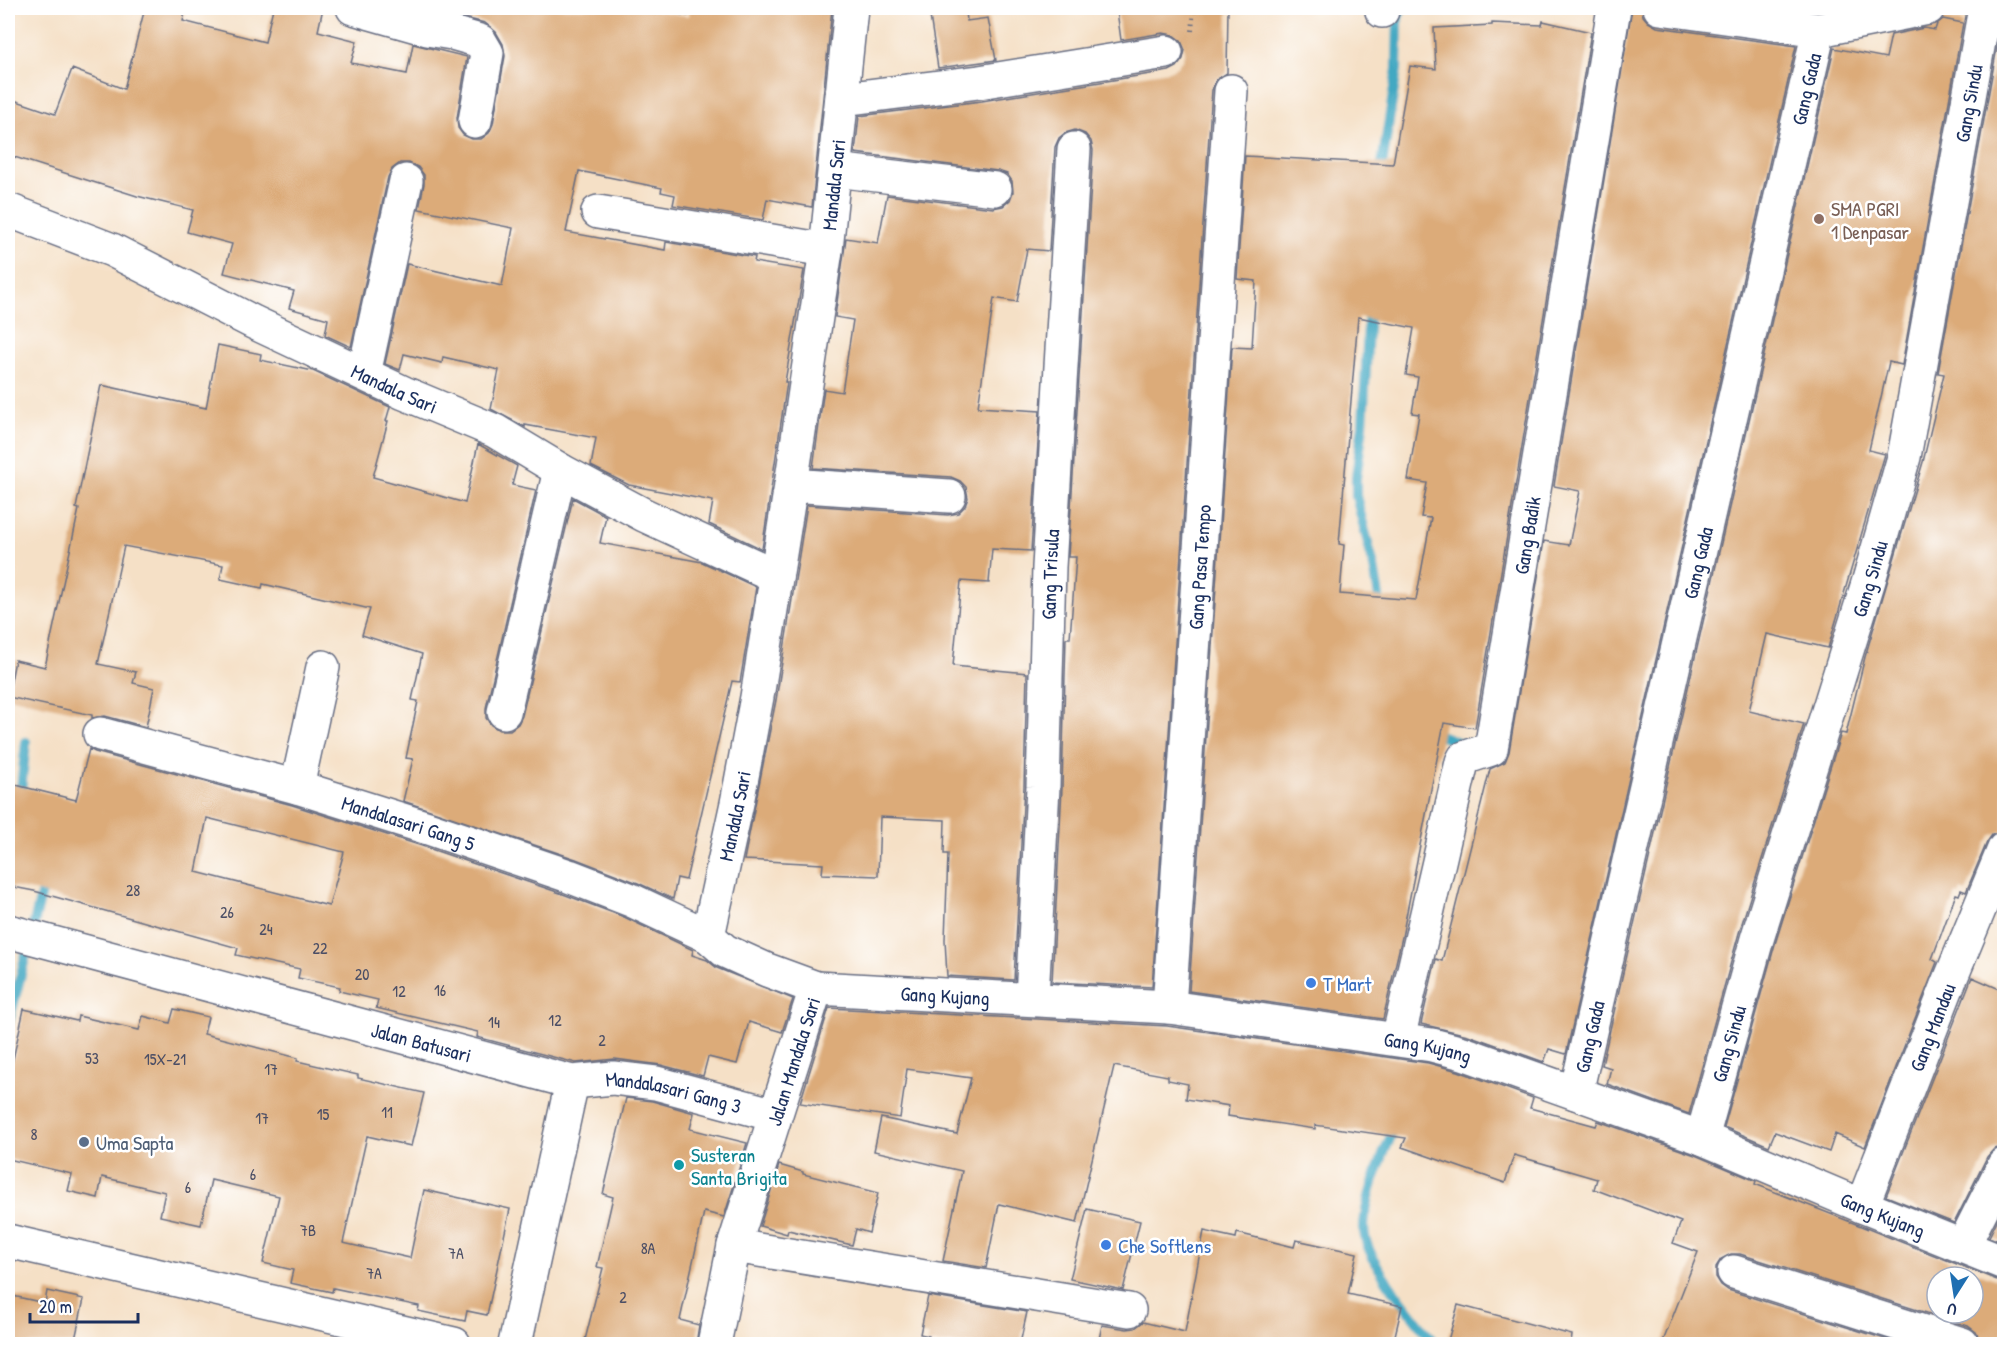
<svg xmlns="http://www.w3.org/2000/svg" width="2012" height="1352" viewBox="0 0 2012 1352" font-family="'Patrick Hand',sans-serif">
	<rect width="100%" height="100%" fill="#fff"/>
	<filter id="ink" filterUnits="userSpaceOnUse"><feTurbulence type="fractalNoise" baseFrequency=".0167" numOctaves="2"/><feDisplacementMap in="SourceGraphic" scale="12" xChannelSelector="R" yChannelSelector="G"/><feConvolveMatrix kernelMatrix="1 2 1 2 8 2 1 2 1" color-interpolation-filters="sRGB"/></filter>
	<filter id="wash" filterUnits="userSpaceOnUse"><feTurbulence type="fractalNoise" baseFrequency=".008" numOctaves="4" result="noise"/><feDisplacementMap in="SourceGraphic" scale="24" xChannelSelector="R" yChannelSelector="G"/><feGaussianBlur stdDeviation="1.35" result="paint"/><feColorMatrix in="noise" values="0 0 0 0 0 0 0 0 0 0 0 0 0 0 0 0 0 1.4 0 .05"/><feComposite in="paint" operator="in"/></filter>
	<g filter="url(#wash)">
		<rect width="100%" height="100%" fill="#f5e0c6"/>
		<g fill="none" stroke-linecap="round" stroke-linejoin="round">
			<path stroke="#42a8c2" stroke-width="10" d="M1380 178 1397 69 1398 16 1403 8
				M1369 307 1363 425 1356 478V496L1374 567 1381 609
				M1429 731 1470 747
				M20 799 26 742
				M8 1025 45 880
				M1397 1123C1385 1148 1359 1210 1365 1237 1372 1269 1415 1317 1435 1344"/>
		</g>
		<g id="blocks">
			<path fill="#dcab79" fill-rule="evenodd" d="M145 8H186L183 21 265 42 273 8H323L318 31 357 41 351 63 407 74 413 44 467 57 457 118 458 128 463 135 472 139H481L489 133 493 124 505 56 503 44 496 32 485 23 424 8H644L688 16 690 8H832L812 207 767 199 763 220 673 205 675 195 661 192 662 188 579 171 566 232 665 250 666 242 755 257 754 262 804 270 785 382H787L762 549 709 524 713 501 629 485 591 466 596 438 525 425V427L491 409 499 370 443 357 442 363 404 354 400 370 385 364 407 264 502 286 513 228 419 209 424 184V175L418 167 409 163H400L392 169 388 177 351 347 325 335 328 319 289 308 294 291 224 273 232 244 187 232 193 210 137 196 8 155V98L55 114 72 69 124 89Z
				M1142 8H1228L1227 73 1216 80 1212 90 1152 987 1052 982 1062 788 1066 638H1070L1076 557H1068L1093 150 1091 141 1085 134 1075 130 1065 133 1059 138 1055 147 1049 251 1027 249 1017 302 994 298 978 407 1040 411 1031 551 992 549 989 583 961 581 953 666 1027 673 1024 786 1014 980 947 976 945 940 948 854H944L945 820 880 817 878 876 822 874 823 864 744 860 776 700 807 505 948 515 958 513 965 506 968 498 966 487 960 481 951 477 813 468 824 389 842 392 853 320 835 317 846 238 878 243 887 195 993 208 1003 206 1010 200 1013 192 1012 181 1007 174 998 171 855 153 859 116 982 101 1169 71 1177 67 1183 59 1185 50 1181 41 1173 35 1163 33 1121 40 1117 11Z
				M1632 8H1642L1643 16 1648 22 1657 27 1796 46 1566 1054 1549 1049 1544 1062 1468 1035 1421 1024 1436 959 1442 961 1490 769 1505 762 1509 752 1544 541 1569 545 1580 491 1554 486Z
				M966 11 967 21 988 18 996 60 938 68 930 16Z
				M1943 19 1963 23 1902 365 1889 362 1869 450 1885 454 1828 648 1767 634 1749 711 1804 724 1739 933 1689 1114 1607 1084 1611 1068 1602 1065 1834 48 1886 58 1891 35 1924 28 1935 30 1937 24Z
				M1543 21 1591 32 1475 728 1444 723 1402 937 1383 1019 1189 991 1232 347 1252 348 1256 281 1237 279 1245 156 1393 164 1410 66 1436 69 1434 28 1492 25V23L1542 25ZM1358 317 1414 328 1406 375 1418 377 1412 413 1419 414 1408 480 1427 483 1421 517 1431 518 1416 600 1340 594 1344 545 1339 544Z
				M2000 31 2004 32V831L1992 835 1987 842 1966 892 1961 890 1959 895 1956 894 1932 959 1937 962 1865 1147 1835 1134 1829 1152 1775 1132 1769 1146 1724 1127 1775 944 1841 733 1846 734 1865 657 1923 462 1944 374 1938 373Z
				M218 345 261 354 260 360 313 371 390 407 386 421H388L373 477 465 503 478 444 517 466 512 485 536 490 486 708V718L491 725 499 730H510L518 724 522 716 573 498 606 516 600 543 702 562 756 587 740 682 732 681 686 880 677 878 673 899 638 883 576 859 403 801 413 759 406 758 418 701 412 700 422 654 362 635 370 609 263 584 262 588 220 579 223 565 124 546 98 664 136 672 133 683 154 688 146 727 105 716 92 718V715L8 697 15 660 45 667 79 509 76 508 101 385 206 408Z
				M89 749 95 752 292 805 422 846 563 894 624 917 693 950 692 955 707 960 717 968 793 999 782 1032 749 1022 737 1064 708 1057 703 1076 661 1065 615 1059 576 1063 477 1037 478 1032 376 1008 378 1000 339 991 340 987 298 978 300 969 236 955 238 948 34 891 8 886V783L76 800ZM207 818 344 852 329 906 196 872Z
				M1972 977 2004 991V1147L1994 1149 1987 1157 1954 1223 1886 1196Z
				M829 1008 1167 1026 1428 1063 1458 1071 1533 1098 1530 1108 1596 1126 1598 1121 1695 1155 1756 1181 1755 1184 1997 1280 2004 1281V1344H1992L1980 1340 1976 1332 1968 1326 1740 1254H1731L1721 1259 1716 1267V1277L1721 1285 1728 1290 1901 1344H1662L1698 1252 1673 1243 1681 1222 1594 1189 1597 1179 1514 1155 1505 1183 1402 1147 1406 1138 1315 1125V1129L1228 1116 1229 1106 1186 1099 1188 1084 1168 1080V1076L1114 1066 1077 1223 999 1204 986 1268 943 1261 962 1171 874 1151 881 1118 957 1134 971 1078 907 1069 900 1118 800 1103ZM1937 1277H1973V1313H1937Z
				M24 1009 77 1021 78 1016 139 1030 143 1016 170 1023 174 1009 208 1017 204 1034 298 1058 297 1061 358 1075V1078L424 1093 411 1146 367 1136 343 1243 410 1258 424 1190 510 1209 487 1315 467 1311 465 1321 418 1311 419 1306 333 1288 332 1292 290 1283 293 1270 263 1263 279 1196 211 1180 201 1225 160 1216 165 1192 102 1177 98 1198 68 1191 72 1174 8 1159V1082Z
				M626 1098 652 1101 694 1113 690 1129 747 1143 724 1217 704 1212 680 1320 699 1325 696 1344H584L603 1268 597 1267 613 1197 603 1194Z
				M779 1165 803 1172V1174L878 1193 869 1233 856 1229 852 1245 788 1230 787 1234 760 1226Z
				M2004 1206V1243L1989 1237Z
				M1087 1209 1140 1221 1123 1290 1070 1279Z
				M1204 1231 1236 1238 1237 1233 1294 1247 1296 1240 1357 1253 1348 1294 1402 1306 1393 1344H1098L1102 1325 1127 1329 1135 1328 1143 1322 1185 1332Z
				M47 1291 84 1299 74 1344H8V1295L45 1303Z
				M928 1296 1027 1312 1020 1344H927L929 1336 920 1334Z
				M1458 1305 1572 1335 1571 1344H1447Z"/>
		</g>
	</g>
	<g filter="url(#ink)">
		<use href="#blocks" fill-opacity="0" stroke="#676d82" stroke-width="1.5"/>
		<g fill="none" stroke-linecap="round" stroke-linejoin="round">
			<defs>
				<g id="minor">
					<path d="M353 8 427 29 452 33 480 41 487 53 475 121"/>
					<path d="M1660 8 1819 30 1928 8"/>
					<path d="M1382 11V8"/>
					<path d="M843 99 979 82 1166 52"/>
					<path d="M835 170 995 189"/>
					<path id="s1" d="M8 210 112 250 253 322 404 393 495 431 560 470 644 515 776 576"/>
					<path d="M598 212 826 250"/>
					<path d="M364 374 406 181"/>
					<path d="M791 485 949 496"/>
					<path d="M504 712 560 470"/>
					<path id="s2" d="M100 734 297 787 428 828 569 876 631 900 708 936 725 951 767 970 816 988 1169 1007 1432 1045 1463 1053 1702 1138 1862 1206 2004 1263"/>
					<path d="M297 787 323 667"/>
					<path id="s3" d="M8 931 572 1082 613 1078 656 1083 775 1115"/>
					<path id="s4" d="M708 936 737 803 757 697 791 485 826 250 851 8"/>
					<path id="s5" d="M1032 998 1043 787 1049 567 1074 149"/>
					<path id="s6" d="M1169 1007 1231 91"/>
					<path id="s7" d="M1398 1039 1462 762 1464 758 1491 749 1614 8"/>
					<path id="s8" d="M1576 1093 1819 30"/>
					<path id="s9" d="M1702 1138 1757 939 1869 580 1904 457 1985 8"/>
					<path id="s10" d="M1862 1206 1948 985 2004 849"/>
					<path d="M8 1241 454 1344"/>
					<path d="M734 1246 1129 1310"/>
					<path d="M1963 1246 2004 1165"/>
					<path d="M1734 1272 1962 1344"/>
					<path d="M515 1344 572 1082"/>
					<path id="s11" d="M714 1344 734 1246 816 988"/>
				</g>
			</defs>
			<use href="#minor" stroke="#676d82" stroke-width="36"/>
			<path stroke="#676d82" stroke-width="4" stroke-dasharray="1.5 4.5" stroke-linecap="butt" d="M1192 31 1194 8"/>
			<use href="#minor" stroke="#fff" stroke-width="33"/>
		</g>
	</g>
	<circle fill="#8d6e63" stroke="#fff" stroke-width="2" cx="1819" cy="219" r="6"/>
	<g fill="#3f7fe0" stroke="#fff" stroke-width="2">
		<circle cx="1311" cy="983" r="6"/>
		<circle cx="1106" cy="1245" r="6"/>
	</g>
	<circle fill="#5c6f8a" stroke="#fff" stroke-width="2" cx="84" cy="1142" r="6"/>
	<circle fill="#0f9aa8" stroke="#fff" stroke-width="2" cx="679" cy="1165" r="6"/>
	<g text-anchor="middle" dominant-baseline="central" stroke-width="5" stroke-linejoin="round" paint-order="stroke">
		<g font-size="16" fill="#4b4e65">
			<text x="133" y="890">28</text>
			<text x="227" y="912">26</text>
			<text x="266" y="929">24</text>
			<text x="320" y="948">22</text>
			<text x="362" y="974">20</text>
			<text x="440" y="990">16</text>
			<text x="399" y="991">12</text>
			<text x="555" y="1020">12</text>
			<text x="494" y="1022">14</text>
			<text x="602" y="1040">2</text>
			<text x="92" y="1058">53</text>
			<text x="165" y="1059">15X-21</text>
			<text x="271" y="1069">17</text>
			<text x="387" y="1112">11</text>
			<text x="323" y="1114">15</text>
			<text x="262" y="1118">17</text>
			<text x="34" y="1134">8</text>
			<text x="253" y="1174">6</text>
			<text x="188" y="1187">6</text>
			<text x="308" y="1230">7B</text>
			<text x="648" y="1248">8A</text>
			<text x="456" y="1253">7A</text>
			<text x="374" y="1273">7A</text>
			<text x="623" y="1297">2</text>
		</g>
		<g font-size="20" fill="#1b2f5e" stroke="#fff">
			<text stroke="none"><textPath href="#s8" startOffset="1030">Gang Gada</textPath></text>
			<text stroke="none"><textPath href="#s9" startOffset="1070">Gang Sindu</textPath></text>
			<text stroke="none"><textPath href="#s4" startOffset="762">Mandala Sari</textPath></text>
			<text stroke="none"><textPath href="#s1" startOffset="426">Mandala Sari</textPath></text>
			<text stroke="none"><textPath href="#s7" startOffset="534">Gang Badik</textPath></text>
			<text stroke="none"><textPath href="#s8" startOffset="544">Gang Gada</textPath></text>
			<text stroke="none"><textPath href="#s6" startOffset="441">Gang Pasa Tempo</textPath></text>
			<text stroke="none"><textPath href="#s5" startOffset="424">Gang Trisula</textPath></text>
			<text stroke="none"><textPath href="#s9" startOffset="584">Gang Sindu</textPath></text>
			<text stroke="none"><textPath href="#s4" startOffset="123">Mandala Sari</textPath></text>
			<text stroke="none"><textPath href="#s2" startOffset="321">Mandalasari Gang 5</textPath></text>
			<text stroke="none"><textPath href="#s2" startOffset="892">Gang Kujang</textPath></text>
			<text stroke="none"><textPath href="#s10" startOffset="192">Gang Mandau</textPath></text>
			<text stroke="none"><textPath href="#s8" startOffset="58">Gang Gada</textPath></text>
			<text stroke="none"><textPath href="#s3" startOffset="428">Jalan Batusari</textPath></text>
			<text stroke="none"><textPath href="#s9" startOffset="98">Gang Sindu</textPath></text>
			<text stroke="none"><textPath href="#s2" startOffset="1378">Gang Kujang</textPath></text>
			<text stroke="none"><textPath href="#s11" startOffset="294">Jalan Mandala Sari</textPath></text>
			<text stroke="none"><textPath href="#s3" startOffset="687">Mandalasari Gang 3</textPath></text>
			<text stroke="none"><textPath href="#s2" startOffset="1864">Gang Kujang</textPath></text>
		</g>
		<g font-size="20" fill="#785e54" stroke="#fff" text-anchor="start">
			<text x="1831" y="208">SMA PGRI<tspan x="1831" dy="23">1 Denpasar</tspan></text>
		</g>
		<g font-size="20" fill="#366cbe" stroke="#fff" text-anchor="start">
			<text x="1323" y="983">T Mart</text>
			<text x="1118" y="1245">Che Softlens</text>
		</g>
		<g font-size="20" fill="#4e5e75" stroke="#fff" text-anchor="start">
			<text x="96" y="1142">Uma Sapta</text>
		</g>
		<g font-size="20" fill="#0d838f" stroke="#fff" text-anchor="start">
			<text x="691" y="1154">Susteran<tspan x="691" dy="23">Santa Brigita</tspan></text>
		</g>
	</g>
	<rect width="2012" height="1352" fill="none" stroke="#fff" stroke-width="30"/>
	<g transform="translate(1955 1295) rotate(192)"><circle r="28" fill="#ffffff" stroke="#a4acbf" stroke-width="1.5"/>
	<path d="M0-4.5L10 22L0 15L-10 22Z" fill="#1f6fb2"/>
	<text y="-9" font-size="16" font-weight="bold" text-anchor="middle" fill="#1b2f5e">U</text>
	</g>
	<path d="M30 1313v9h108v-9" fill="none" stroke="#1b2f5e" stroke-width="3"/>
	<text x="39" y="1313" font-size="18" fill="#1b2f5e" stroke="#ffffff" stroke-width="4.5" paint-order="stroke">20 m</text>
</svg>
